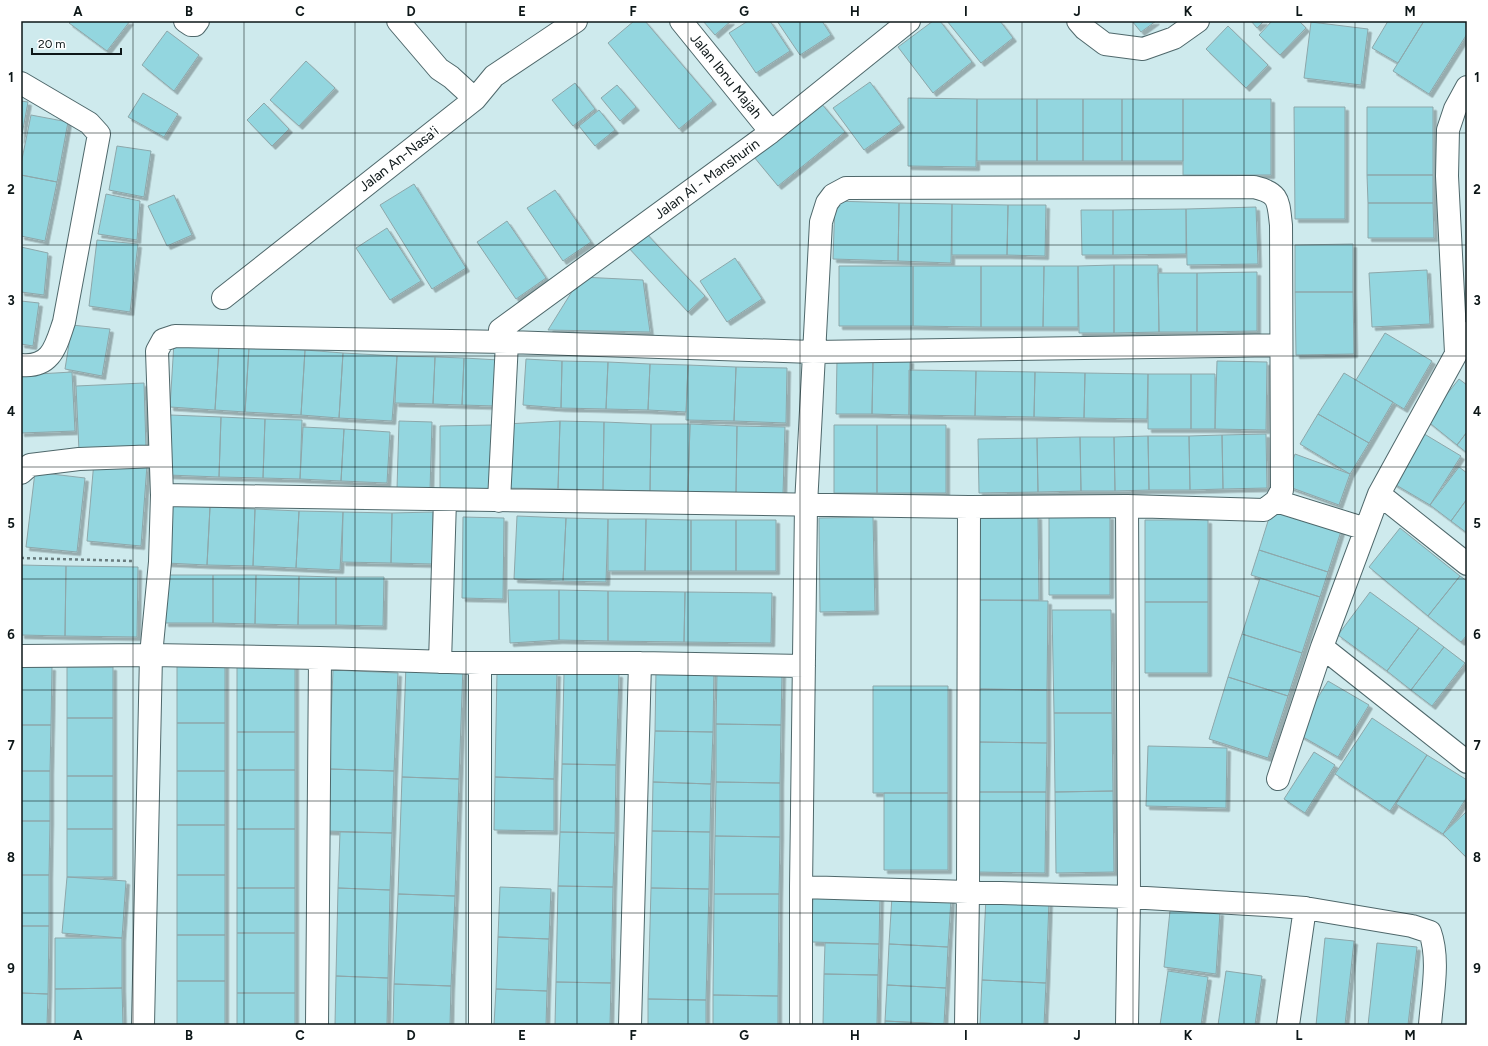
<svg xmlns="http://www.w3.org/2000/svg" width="1488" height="1046" viewBox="0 0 1488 1046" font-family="Figtree,sans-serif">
	<defs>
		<filter id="shadow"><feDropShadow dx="3.5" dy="3.5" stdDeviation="0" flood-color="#0004"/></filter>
	</defs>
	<rect width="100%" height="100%" fill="#ceeaed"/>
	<path fill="#93d6df" stroke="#8da7aa" filter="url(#shadow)" d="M71 21H130L107 51 69 23Z
		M634 21H645L713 101 679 129 608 43Z
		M703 21H731L715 35Z
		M748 21H770L790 51 756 73 729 33Z
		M777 21H822L831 35 800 55Z
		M933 21H940L972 62 933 93 898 47Z
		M947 21H1000L1013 38 981 63Z
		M1132 21H1156L1141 32Z
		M1251 21H1264L1257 28Z
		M1272 21H1299L1306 28 1280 55 1259 35Z
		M1388 21H1424L1398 63 1372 48Z
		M1424 21 1467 22V34L1429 94 1393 71Z
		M1311 22 1368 29 1361 85 1304 78Z
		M1228 26 1268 65 1246 88 1206 49Z
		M167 31 199 55 174 91 142 65Z
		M306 61 335 88 299 126 270 100Z
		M870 82 901 124 864 150 833 108Z
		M575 83 595 109 573 126 552 100Z
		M617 85 636 107 620 121 601 98Z
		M143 93 178 114 164 137 128 117Z
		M908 98 977 99 976 167 908 166Z
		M977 99H1037V161H977Z
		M1037 99H1083V161H1037Z
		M1083 99H1122V161H1083Z
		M1122 99H1183V161H1122Z
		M1183 99H1271V175H1183Z
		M21 101 28 102 21 140Z
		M264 103 289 129 272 146 247 120Z
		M821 103 845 132 778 186 754 157Z
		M1294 107H1345V219H1295Z
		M1367 107H1433V175H1367Z
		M599 110 615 130 595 146 579 126Z
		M31 115 68 122 57 182 21 175V164Z
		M117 146 151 151 144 197 109 190Z
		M21 175 57 182 45 241 21 236Z
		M1367 175H1433V203H1368Z
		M414 184 466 268 432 289 380 205Z
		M555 190 591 242 563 261 527 208Z
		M106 194 140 201 137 240 98 234Z
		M174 195 192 235 167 246 148 206Z
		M835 201 899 203 898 261 833 259Z
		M899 203 952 204 951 263 898 261Z
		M1368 203H1433L1434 238H1368Z
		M952 204 1008 205 1007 255H952Z
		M1008 205H1046L1045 256 1007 255Z
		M1256 207 1258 264 1187 265 1186 209Z
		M1186 209V254L1113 255V210Z
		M1081 210H1113V255H1082Z
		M507 221 546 278 516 299 477 242Z
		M387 228 421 281 390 300 356 248Z
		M644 231 705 296 688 312 627 246Z
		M97 240 138 244 130 312 89 306Z
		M1353 244V292H1295V245Z
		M21 247 48 253 44 295 21 292Z
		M735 258 762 299 727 322 700 281Z
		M1114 265V333H1079L1078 266Z
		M1114 265H1158L1159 332 1114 333Z
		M839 266H913V326H839Z
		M913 266H981V327L913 326Z
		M981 266H1044L1043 327H981Z
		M1044 266H1078V327H1043Z
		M1427 270 1430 324 1372 327 1369 273Z
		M1257 272V331L1197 332V273Z
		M1158 273H1197V332H1159Z
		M581 277 643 280 650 332 548 330Z
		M1295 292H1353L1354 354 1296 355Z
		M21 301 39 303 33 346 21 344Z
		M72 325 110 329 102 376 65 369Z
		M1385 333 1432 361 1404 409 1356 380Z
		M174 342 219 345 215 410 170 407Z
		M219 345 249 347 245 412 215 410Z
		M249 347 305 350 301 415 245 412Z
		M305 350 343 353 339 418 301 415Z
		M343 353 397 356 392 421 339 418Z
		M397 356 435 357 433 404 395 403Z
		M435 357 464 358 462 405 433 404Z
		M464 358 499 360 495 406 462 405Z
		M526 359 562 361 561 408 523 405Z
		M837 359 873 360 872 414H836Z
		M873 360H910L909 415 872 414Z
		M562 361 608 362 606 409 561 408Z
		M1217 361 1267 362 1266 430 1215 429Z
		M608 362 650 364 648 410 606 409Z
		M650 364 688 365 686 412 648 410Z
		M688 365 736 367 734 421 686 420Z
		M736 367 787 368 786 423 734 421Z
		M909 370 976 371 975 416 909 415Z
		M976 371 1035 372 1034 417 975 416Z
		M72 372 75 431 21 433V375Z
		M1035 372 1085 373 1084 418 1034 417Z
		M1085 373 1148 374 1147 419 1084 418Z
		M1344 373 1393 402 1369 443 1318 414Z
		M1148 374H1191V429H1148Z
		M1191 374H1215V429H1191Z
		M1459 379 1467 385V432L1457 445 1426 420Z
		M144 383 146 448 79 451 76 386Z
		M1318 414 1369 443 1350 474 1300 444Z
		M170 415 221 417 219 477 168 475Z
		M221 417 265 419 263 478 219 477Z
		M265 419 302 420 300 479 263 478Z
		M399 421 432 422 430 490 397 489Z
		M560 421 558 489 505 488 506 424Z
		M560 421 604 422 603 490 558 489Z
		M604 422 651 424 650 491 603 490Z
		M651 424H690L688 492 650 491Z
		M690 424 737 426 736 493 688 492Z
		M493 425 492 492 440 493V426Z
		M834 425H877V493H834Z
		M877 425H946V493H877Z
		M737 426 785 427 783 494 736 493Z
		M303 427 344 429 341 481 300 479Z
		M344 429 390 432 387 483 341 481Z
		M1421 432 1461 456 1430 505 1391 482Z
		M1467 432V453L1457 445Z
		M1266 434 1267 488 1223 489 1222 435Z
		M1222 435 1223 489 1190 490 1189 436Z
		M1148 436 1149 490 1115 491 1114 437Z
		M1148 436H1189L1190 490H1149Z
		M1080 437H1114L1115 491H1081Z
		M1080 437 1081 491 1038 492 1037 438Z
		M1037 438 1038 492 979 493 978 439Z
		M1295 454 1350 474 1339 505 1284 485Z
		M94 461 147 465 141 546 87 541Z
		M1459 467 1467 473V499L1451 521 1430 505Z
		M35 472 85 478 77 552 26 547Z
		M1467 499V533L1451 521Z
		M168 505 210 507 207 565 166 563Z
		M1273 505 1342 528 1328 572 1259 550Z
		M210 507 255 509 253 566 207 565Z
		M255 509 299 511 296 568 253 566Z
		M299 511 343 512 340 570 296 568Z
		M343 512 392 513 391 563 342 562Z
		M433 512V564L391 563 392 513Z
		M517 516 566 518 563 581 514 579Z
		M1038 516 1039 600H979L978 517Z
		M1049 516H1110V595H1049Z
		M463 517 504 518 503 599 462 598Z
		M873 517 875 611 820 612 819 518Z
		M566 518 608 519 606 582 563 581Z
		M608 519H646L645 571H608Z
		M646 519 691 520V571H645Z
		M691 520H736V571H691Z
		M736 520H776V571H736Z
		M1145 520H1208V602H1145Z
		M1400 528 1460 576 1428 616 1369 567Z
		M1259 550 1328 572 1320 597 1251 575Z
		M21 565 66 566 65 636 21 635Z
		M66 566 138 567 137 637 65 636Z
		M166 575H213V623H165Z
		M213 575H256L255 624 213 623Z
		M256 575 299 576 298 625 255 624Z
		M299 576 336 577V625H298Z
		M1460 576 1467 581V635L1461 642 1428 616Z
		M336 577H384L383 626 336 625Z
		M1260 578 1320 597 1302 653 1242 634Z
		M508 590H559V640L510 643Z
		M559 590 608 591V641L559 640Z
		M608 591 685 592 684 642 608 641Z
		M685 592 772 593 771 643 684 642Z
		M1370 592 1419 628 1387 671 1338 635Z
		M979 600 1048 601 1047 690 978 689Z
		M1145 602H1208V673H1145Z
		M1052 610H1111L1112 713H1054Z
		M1419 628 1444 647 1411 690 1387 671Z
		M1242 634 1302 653 1288 696 1228 677Z
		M1444 647 1465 663 1432 706 1411 690Z
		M177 663H225V723H177Z
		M237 664H295V732H237Z
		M406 664 463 666 459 779 402 777Z
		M21 667H52L51 725H21Z
		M67 667H113V718H67Z
		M333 670 398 673 394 771 329 769Z
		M656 670H714L713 732 655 731Z
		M497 672 557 673 554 779 495 777Z
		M564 673 619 674 616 765 562 764Z
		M717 673 782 674 781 725 716 724Z
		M1228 677 1288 696 1268 758 1209 739Z
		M1328 681 1369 705 1338 757 1296 733Z
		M873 686H948V793H873Z
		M978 689 1047 690V743L978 742Z
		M1054 713H1112L1113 791 1055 792Z
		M67 718H113V776H67Z
		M1372 718 1427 755 1390 811 1335 774Z
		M177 723H225V771H177Z
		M716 724 781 725 780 783 716 782Z
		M21 725H51L50 771H21Z
		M655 731 713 732 711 784 653 782Z
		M237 732H295V770H237Z
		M978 742 1047 743 1046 792H977Z
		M1148 746 1227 748 1226 808 1146 806Z
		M1314 752 1335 765 1305 813 1284 799Z
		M1427 755 1467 780V797L1443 834 1396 804Z
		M562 764 616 765 615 833 560 832Z
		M329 769 394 771 392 833 326 831Z
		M237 770H295V829H237Z
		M21 771H50V821H21Z
		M177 771H225V825H177Z
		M67 776H113V829H67Z
		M402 777 459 779 455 896 398 894Z
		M495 777 554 779V831L494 830Z
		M653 782 711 784 710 832 652 831Z
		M716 782 780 783V837L715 836Z
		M1113 791 1114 872 1056 873 1055 792Z
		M977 792H1046L1045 873 976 872Z
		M884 793H948V870H884Z
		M1467 811V858L1443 834Z
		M21 821H50L49 875H21Z
		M177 825H225V875H177Z
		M67 829H113V877H67Z
		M237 829H295V888H237Z
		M652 831 710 832 709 889 651 888Z
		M340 832 392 833 390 890 338 888Z
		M560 832 615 833 613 887 558 886Z
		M715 836 780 837 779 894H714Z
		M21 875H49V926H21Z
		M177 875H225V935H177Z
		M67 877 126 881 122 938 62 933Z
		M558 886 613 887 611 983 556 982Z
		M500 887 551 889 549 939 498 937Z
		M237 888H295V933H237Z
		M338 888 390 890 388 978 336 976Z
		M651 888 709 889 706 1000 648 999Z
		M398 894 455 896 451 986 394 984Z
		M714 894H779L778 996 713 995Z
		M813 894 880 896 879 944 812 942Z
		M892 896 951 899 948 947 889 944Z
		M986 897 1049 900 1046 983 982 980Z
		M1170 911 1220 912 1216 974 1164 967Z
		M21 926H49L48 994 21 993Z
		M237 933H295V993H237Z
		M177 935H225V981H177Z
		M498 937 549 939 547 991 496 989Z
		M55 938H122V988L55 989Z
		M1325 938 1354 941 1345 1025H1316Z
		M825 943 879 944 878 975 824 974Z
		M1377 943 1417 947 1408 1025H1368Z
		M889 944 948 947 946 988 887 985Z
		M1168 971 1208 977 1201 1025H1160Z
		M1226 971 1262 976 1255 1025H1218Z
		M824 974 878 975 877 1025H823Z
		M336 976 388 978 387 1025H335Z
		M982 980 1046 983 1044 1025H980Z
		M177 981H225V1025H177Z
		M556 982 611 983 610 1025H555Z
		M394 984 451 986 450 1025H393Z
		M887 985 946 988 944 1024 885 1021Z
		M122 988 123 1025H55V989Z
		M496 989 547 991 546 1025H494Z
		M21 993 48 994 47 1025H21Z
		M237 993H295V1025H237Z
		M713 995 778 996V1025H713Z
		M648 999 706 1000V1025H648Z
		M885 1021 944 1024V1025H885Z"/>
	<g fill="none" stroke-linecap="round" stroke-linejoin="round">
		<defs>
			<path id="minor" d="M185 21 191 25H195L198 21
				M398 21 439 69 451 77 475 99
				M681 21 771 132
				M1078 21 1085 29 1105 44 1143 49 1174 38 1198 21
				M21 83 89 123 99 134 64 322C56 345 52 368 21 365
				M223 298 475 99 494 76 576 21
				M500 330 771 132 909 21
				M1456 353 1447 176 1448 130 1455 109 1467 87
				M21 473 30 465 79 459 160 456
				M1379 494 1467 564
				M162 495 969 507 1127 506 1264 510 1276 501 1282 490 1281 225C1278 201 1280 193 1254 187L846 188 833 195 827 203 821 222 806 505 801 887V1025
				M499 501 507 342
				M1276 501 1366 529
				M1127 506 1129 897 1127 1025
				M1322 647 1467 762
				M21 656 151 655 320 658 480 663H640L804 666
				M440 662 445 500
				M480 663V1025
				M1278 779 1322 647 1379 494 1456 354 1467 333
				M801 887 1129 897 1266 905 1305 908 1412 926 1430 932C1440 960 1432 996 1430 1025
				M143 1025 151 655 160 562 162 495 157 351 163 340 175 336 507 342 813 352 1281 345
				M317 1025 320 658
				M630 1025 640 663
				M966 1025 968 892 969 507
				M1288 1025 1305 908"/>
		</defs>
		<use href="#minor" stroke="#4f686b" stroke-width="24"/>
		<path stroke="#697c7e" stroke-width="2.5" stroke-dasharray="3 3" stroke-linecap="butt" d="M21 558 133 561"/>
		<use href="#minor" stroke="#fff" stroke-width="22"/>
	</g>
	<path fill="none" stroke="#0d1718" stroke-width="1" stroke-opacity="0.55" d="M133 21V1025M244 21V1025M355 21V1025M466 21V1025M577 21V1025M688 21V1025M800 21V1025M911 21V1025M1022 21V1025M1133 21V1025M1244 21V1025M1355 21V1025M21 133H1467M21 245H1467M21 356H1467M21 467H1467M21 579H1467M21 690H1467M21 801H1467M21 913H1467"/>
	<g text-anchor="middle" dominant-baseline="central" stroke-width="3" stroke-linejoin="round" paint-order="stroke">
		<g font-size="14" fill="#0d1718" stroke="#fff">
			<text transform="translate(726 76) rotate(51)">Jalan Ibnu Majah</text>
			<text transform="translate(399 159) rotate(-38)">Jalan An-Nasa'i</text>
			<text transform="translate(707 179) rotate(-36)">Jalan Al - Manshurin</text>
		</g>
	</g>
	<rect width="1488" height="1046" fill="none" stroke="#ffffff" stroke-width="44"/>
	<path d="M32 48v6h89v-6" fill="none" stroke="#0d1718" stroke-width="2"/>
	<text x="38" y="48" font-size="12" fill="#0d1718" stroke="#ffffff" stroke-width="3" paint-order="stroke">20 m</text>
	<rect x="22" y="22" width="1444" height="1002" fill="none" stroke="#0d1718" stroke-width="1.5"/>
	<g font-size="13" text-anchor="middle" font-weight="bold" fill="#0d1718">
		<text x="78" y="16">A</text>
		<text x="189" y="16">B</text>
		<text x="300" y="16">C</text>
		<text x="411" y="16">D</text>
		<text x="522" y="16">E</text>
		<text x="633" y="16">F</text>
		<text x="744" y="16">G</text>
		<text x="855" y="16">H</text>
		<text x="966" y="16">I</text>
		<text x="1077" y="16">J</text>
		<text x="1188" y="16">K</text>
		<text x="1299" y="16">L</text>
		<text x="1410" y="16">M</text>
		<text x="11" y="82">1</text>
		<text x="1477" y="82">1</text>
		<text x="11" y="194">2</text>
		<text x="1477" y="194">2</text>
		<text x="11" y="305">3</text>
		<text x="1477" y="305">3</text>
		<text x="11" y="416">4</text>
		<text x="1477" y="416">4</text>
		<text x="11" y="528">5</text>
		<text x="1477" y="528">5</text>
		<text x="11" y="639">6</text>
		<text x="1477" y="639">6</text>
		<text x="11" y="750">7</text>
		<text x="1477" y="750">7</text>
		<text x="11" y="862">8</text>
		<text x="1477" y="862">8</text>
		<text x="11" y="973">9</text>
		<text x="1477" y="973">9</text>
		<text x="78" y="1040">A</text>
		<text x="189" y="1040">B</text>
		<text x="300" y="1040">C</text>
		<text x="411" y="1040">D</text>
		<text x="522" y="1040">E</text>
		<text x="633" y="1040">F</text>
		<text x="744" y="1040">G</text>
		<text x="855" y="1040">H</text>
		<text x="966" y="1040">I</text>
		<text x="1077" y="1040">J</text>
		<text x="1188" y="1040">K</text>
		<text x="1299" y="1040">L</text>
		<text x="1410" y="1040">M</text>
	</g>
</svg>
